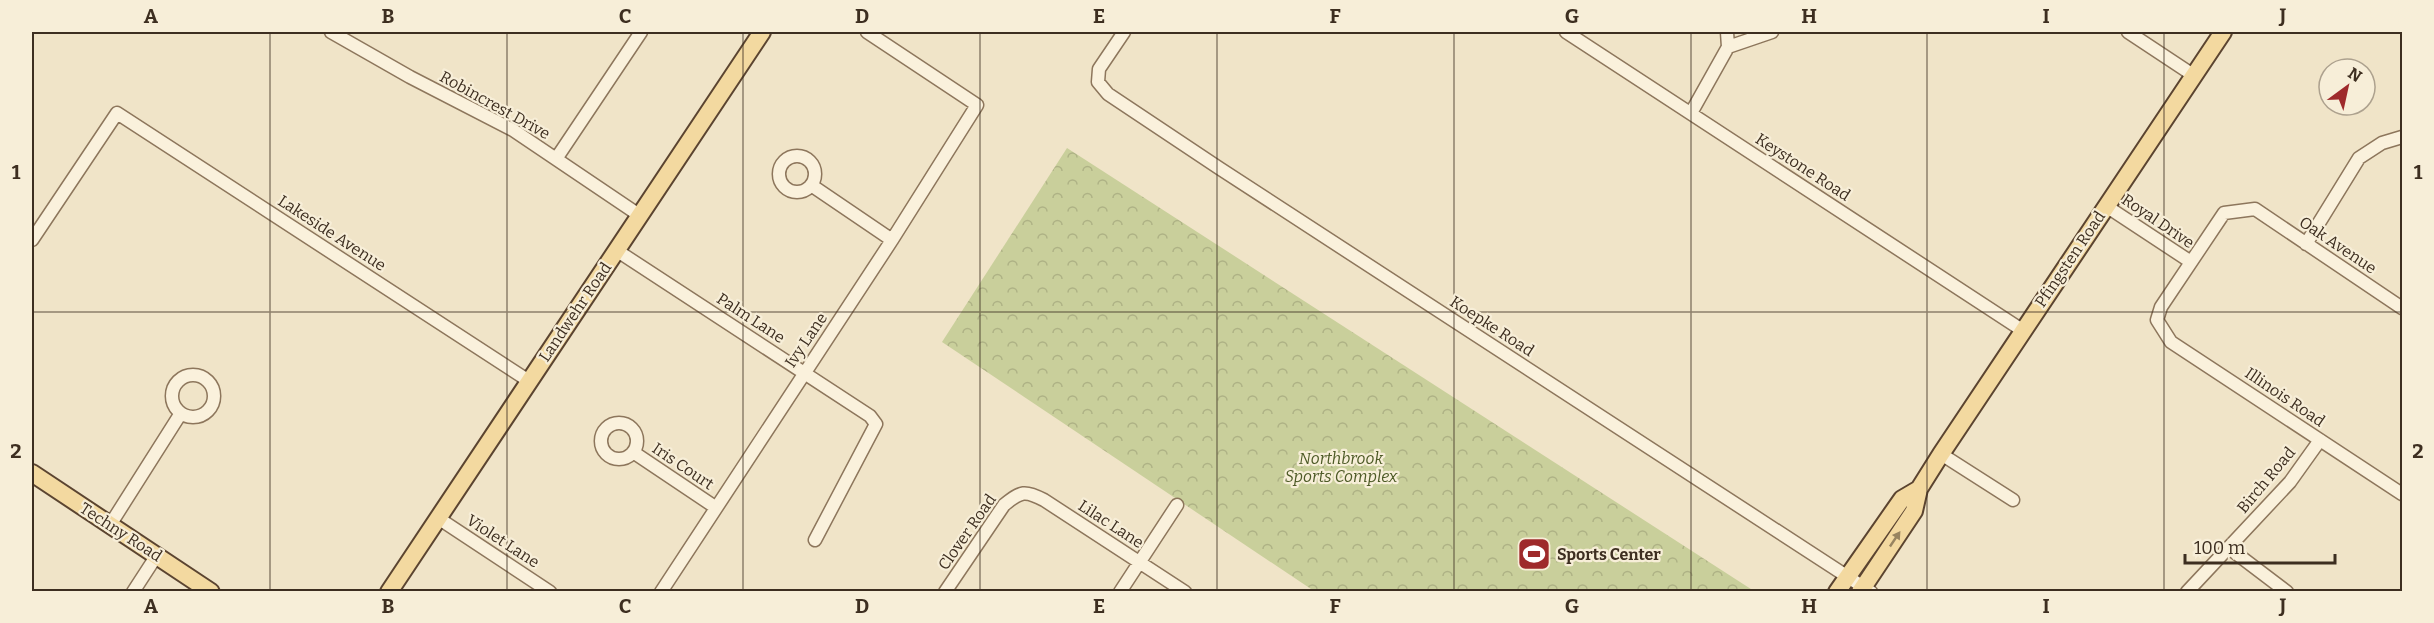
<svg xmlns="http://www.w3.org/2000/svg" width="2434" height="623" viewBox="0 0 2434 623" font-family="Bitter,serif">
	<defs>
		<pattern id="forest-crowns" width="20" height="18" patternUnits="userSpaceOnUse" patternTransform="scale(1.5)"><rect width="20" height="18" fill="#c9cf9b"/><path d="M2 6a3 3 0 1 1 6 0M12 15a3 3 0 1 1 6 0" fill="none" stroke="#aeb285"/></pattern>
	</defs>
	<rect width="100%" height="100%" fill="#f0e4c8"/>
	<path fill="url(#forest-crowns)" d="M1067 148 1754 591H1314L942 342Z"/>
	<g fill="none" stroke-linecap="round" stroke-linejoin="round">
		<defs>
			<path id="minor" d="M331 32 410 77 513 130 639 215
				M1124 32 1099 69 1098 82 1108 94 1219 168 1871 592
				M1566 32 2022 330
				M2128 32 2193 75
				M1728 47 1772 32
				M1691 113 1728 47 1727 32
				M779 174a18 18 0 1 1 36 0a18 18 0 1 1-36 0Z
				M556 159 641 32
				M811 185 892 240
				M2106 206 2191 262
				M32 240 117 113 529 381
				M2306 244 2359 158 2382 143 2402 137
				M616 250 870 416 876 424 815 540
				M2402 308 2255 209 2224 213 2161 307 2157 320 2171 342 2402 494
				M172 396a21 21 0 1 1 42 0a21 21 0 1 1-42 0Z
				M601 441a18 18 0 1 1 36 0a18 18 0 1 1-36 0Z
				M633 452 715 507
				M1941 454 2013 500
				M438 518 550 592
				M110 525 181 413
				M2229 548 2287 592
				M133 592 157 555
				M661 592 892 240 977 105 867 32
				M945 592 1004 505C1021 491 1025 490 1044 500L1185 592
				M1120 592 1177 505
				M2187 592 2290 482 2320 440"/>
			<path id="major" d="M32 473 211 592
				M389 592 762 32
				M1837 592 1902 499 1919 489
				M1860 592 1914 511 1919 489 1941 454 2223 32"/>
		</defs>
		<use href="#minor" stroke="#8d765c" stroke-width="15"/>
		<use href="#major" stroke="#5b4430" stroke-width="20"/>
		<use href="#minor" stroke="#faf1dc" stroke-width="12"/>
		<use href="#major" stroke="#f3d9a0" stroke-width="16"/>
	</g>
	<defs><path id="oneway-solid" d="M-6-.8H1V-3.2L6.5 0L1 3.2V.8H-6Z" transform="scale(1.5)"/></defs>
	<use fill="#988460" href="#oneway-solid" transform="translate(1895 539) rotate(-56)"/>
	<path fill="none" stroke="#3d2e20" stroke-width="1.5" stroke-opacity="0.55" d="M270 32V592M507 32V592M743 32V592M980 32V592M1217 32V592M1454 32V592M1691 32V592M1927 32V592M2164 32V592M32 312H2402"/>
	<defs>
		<symbol id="stadium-square" viewBox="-11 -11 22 22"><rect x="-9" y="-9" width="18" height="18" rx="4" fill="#9e2a2b" stroke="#f7eed8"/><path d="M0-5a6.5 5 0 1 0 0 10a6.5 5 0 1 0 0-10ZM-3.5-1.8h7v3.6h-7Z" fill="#fff"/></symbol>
	</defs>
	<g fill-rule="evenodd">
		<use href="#stadium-square" x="1515" y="535" width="38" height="38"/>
	</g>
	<g text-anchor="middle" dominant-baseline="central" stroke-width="4.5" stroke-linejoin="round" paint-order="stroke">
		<g font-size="16" fill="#3d2e20" stroke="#f7eed8">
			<text transform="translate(495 105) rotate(29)">Robincrest Drive</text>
			<text transform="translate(1803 167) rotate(33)">Keystone Road</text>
			<text transform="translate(2158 221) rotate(34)">Royal Drive</text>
			<text transform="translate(332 233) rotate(33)">Lakeside Avenue</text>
			<text transform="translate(2338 245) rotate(34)">Oak Avenue</text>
			<text transform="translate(2070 259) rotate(-56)">Pfingsten Road</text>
			<text transform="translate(575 312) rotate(-56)">Landwehr Road</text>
			<text transform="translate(751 318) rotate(33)">Palm Lane</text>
			<text transform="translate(1492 326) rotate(33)">Koepke Road</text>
			<text transform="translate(806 340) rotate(-56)">Ivy Lane</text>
			<text transform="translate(2285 397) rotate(34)">Illinois Road</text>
			<text transform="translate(683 466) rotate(34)">Iris Court</text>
			<text transform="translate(2266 480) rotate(-50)">Birch Road</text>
			<text transform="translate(1111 524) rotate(33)">Lilac Lane</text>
			<text transform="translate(121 532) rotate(33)">Techny Road</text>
			<text transform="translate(967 532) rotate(-55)">Clover Road</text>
			<text transform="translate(503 541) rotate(33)">Violet Lane</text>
		</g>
		<g font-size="16" font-style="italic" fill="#4d5a26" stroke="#f7eed8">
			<text x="1341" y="458">Northbrook<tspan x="1341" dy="18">Sports Complex</tspan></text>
		</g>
		<g font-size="16" font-weight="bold" fill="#3d2e20" stroke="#f7eed8" text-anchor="start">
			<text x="1557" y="554">Sports Center</text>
		</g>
	</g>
	<rect width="2434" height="623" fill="none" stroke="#f7eed8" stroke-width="66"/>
	<g transform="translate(2347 87) rotate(33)"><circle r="28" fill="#f7eed8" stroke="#ada18e" stroke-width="1.5"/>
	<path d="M0-4.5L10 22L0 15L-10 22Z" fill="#9e2a2b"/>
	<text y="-9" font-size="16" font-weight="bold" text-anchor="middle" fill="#3d2e20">N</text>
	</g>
	<path d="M2185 554v9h150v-9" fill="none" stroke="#3d2e20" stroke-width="3"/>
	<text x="2194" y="554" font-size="18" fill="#3d2e20" stroke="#f7eed8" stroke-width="4.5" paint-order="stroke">100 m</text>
	<rect x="33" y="33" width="2368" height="557" fill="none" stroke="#3d2e20" stroke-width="2"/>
	<g font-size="20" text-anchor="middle" font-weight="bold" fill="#3d2e20">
		<text x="151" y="23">A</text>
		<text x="388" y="23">B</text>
		<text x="625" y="23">C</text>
		<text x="862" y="23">D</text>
		<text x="1099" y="23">E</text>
		<text x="1335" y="23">F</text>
		<text x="1572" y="23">G</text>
		<text x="1809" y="23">H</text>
		<text x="2046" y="23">I</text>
		<text x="2283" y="23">J</text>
		<text x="16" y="179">1</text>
		<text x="2418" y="179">1</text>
		<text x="16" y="458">2</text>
		<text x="2418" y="458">2</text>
		<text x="151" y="613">A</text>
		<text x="388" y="613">B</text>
		<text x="625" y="613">C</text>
		<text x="862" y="613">D</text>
		<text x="1099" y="613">E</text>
		<text x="1335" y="613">F</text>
		<text x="1572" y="613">G</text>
		<text x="1809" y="613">H</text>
		<text x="2046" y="613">I</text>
		<text x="2283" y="613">J</text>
	</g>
</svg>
